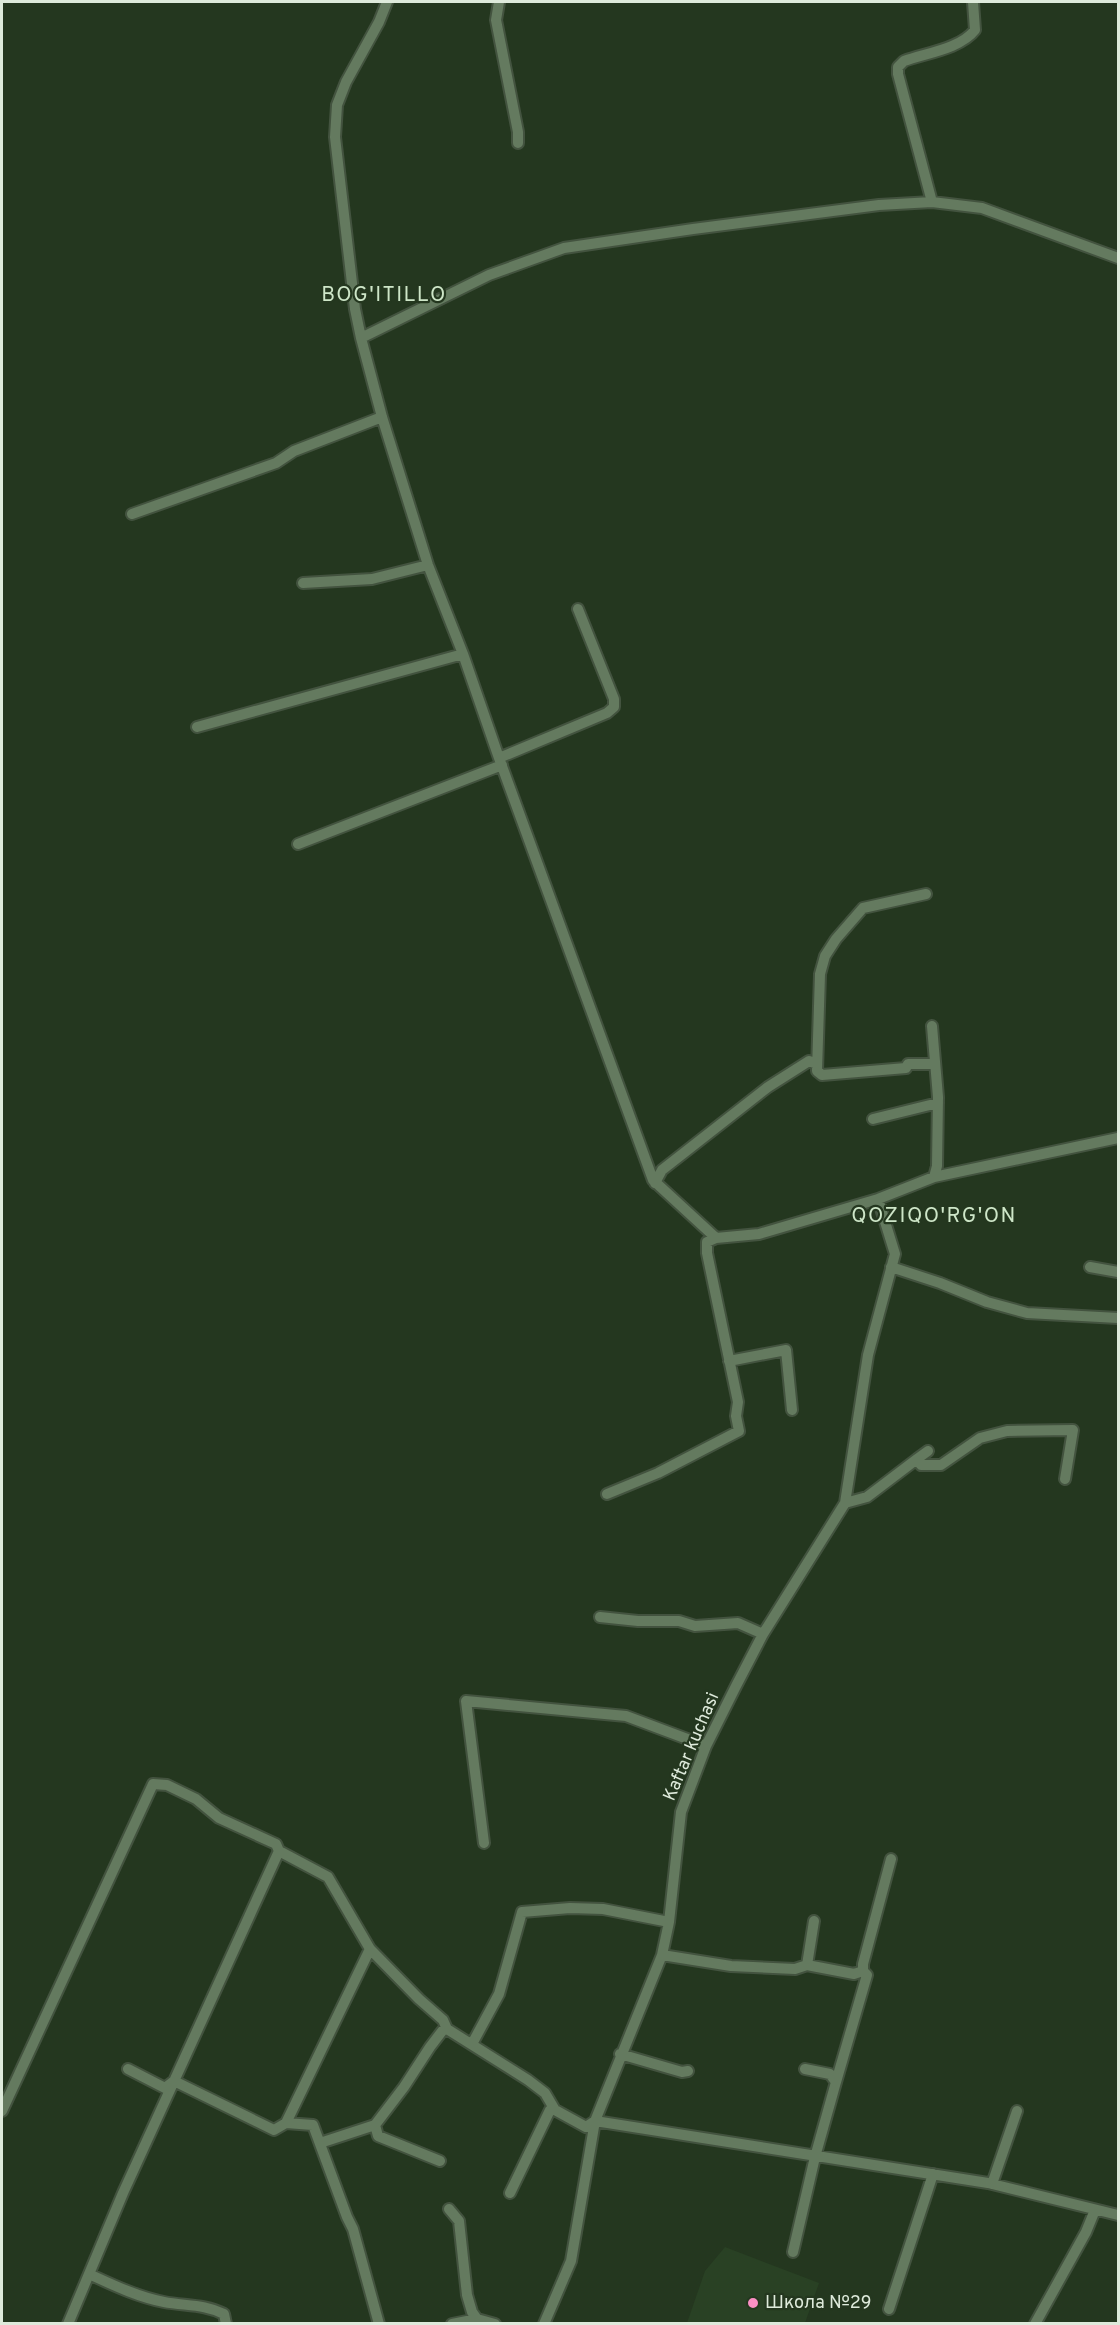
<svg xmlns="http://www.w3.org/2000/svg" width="1120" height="2325" viewBox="0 0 1120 2325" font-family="Overpass,sans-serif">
	<rect width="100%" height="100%" fill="#24371f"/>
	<path fill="#294124" d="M725 2247 819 2283 805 2323H687L705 2271Z"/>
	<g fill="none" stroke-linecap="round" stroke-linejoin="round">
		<defs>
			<path id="minor" d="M387 2 379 22 346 82 337 105 335 137 355 309 361 338 382 417 428 565 463 654 499 758 653 1180 716 1238
				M499 2 496 20 518 132V143
				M932 202 898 74V67L904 61C926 53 960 49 975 30L973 2
				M361 338 489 275 564 248 693 229 879 205 932 202 982 208 1118 258
				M132 514 276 463 294 451 382 417
				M303 583 372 579 428 565
				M197 727 463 654
				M499 758 607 713 614 707V699L578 609
				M298 844 502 765
				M926 894 863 908 836 939 825 956 820 974 817 1071 822 1075 906 1068 908 1064H935
				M932 1026 938 1097 937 1166 934 1177
				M873 1119 938 1103
				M655 1183 662 1170 768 1087 809 1061 817 1064
				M891 1267 940 1283 987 1302 1027 1313 1118 1318
				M1090 1267 1118 1272
				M729 1361 786 1350 792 1410
				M917 1459 928 1451
				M607 1494 658 1473 739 1431 736 1416 738 1402 707 1253V1242L716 1238 759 1234 878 1199 934 1177 1118 1138
				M845 1503 867 1497 917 1459 921 1465H941L980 1438 1007 1431 1073 1430 1065 1479
				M600 1617 638 1621H679L695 1626 738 1623 763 1634
				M484 1843 466 1701 626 1716 706 1746
				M814 1921 807 1965 854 1974 863 1971 867 1975 836 2082
				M662 1955 731 1966 795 1969 807 1965
				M863 1971V1964L891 1859
				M472 2044 499 1994 522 1912 570 1908 603 1909 669 1922
				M620 2054 682 2072 688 2071
				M128 2069 165 2088 174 2081 274 2130 286 2123
				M2 2111 153 1784 167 1785 196 1799 219 1818 276 1844 279 1851
				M375 2125 378 2136 440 2161
				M320 2143 375 2125 404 2087 430 2047 443 2030 447 2029 528 2080 545 2093 555 2110 586 2127 595 2121 988 2183 1118 2215
				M992 2184 1017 2111
				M510 2193 550 2110H555
				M449 2209 459 2221 467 2295 472 2312 477 2319 495 2324
				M793 2252 815 2157 836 2082 830 2074 805 2069
				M89 2274C113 2285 138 2297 164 2302 185 2306 205 2304 224 2314L226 2324
				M889 2309 933 2174
				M68 2324 123 2193 279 1851 328 1877 370 1949
				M379 2324 353 2229 347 2217 313 2125 286 2123 370 1949 419 1999 443 2020 447 2029
				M452 2324 477 2319
				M544 2324 571 2261 595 2121 662 1955 669 1922 681 1812 706 1746 736 1686 763 1634 845 1503 868 1355 895 1254 878 1199
				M1035 2324 1086 2232 1095 2210"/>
		</defs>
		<use href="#minor" stroke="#43533f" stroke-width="14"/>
		<use href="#minor" stroke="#647a5f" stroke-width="10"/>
	</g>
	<circle fill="#fb8fc4" stroke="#24371f" stroke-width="2" cx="753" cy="2303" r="6"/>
	<g text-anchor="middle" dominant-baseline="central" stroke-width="4.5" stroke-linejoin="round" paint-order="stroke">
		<g font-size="18" fill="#deeadb" stroke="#24371f">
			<text transform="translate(692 1747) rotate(-67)">Kaftar kuchasi</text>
		</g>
		<g font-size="18" fill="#deeadb" stroke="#24371f" text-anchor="start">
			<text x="765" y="2303">Школа №29</text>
		</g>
		<g font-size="21" letter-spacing="1.5" fill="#cee6c8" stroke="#24371f">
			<text x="384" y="295">BOG'ITILLO</text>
			<text x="934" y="1216">QOZIQO'RG'ON</text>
		</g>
	</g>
	<rect width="1120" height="2325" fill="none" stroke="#deeadb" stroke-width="6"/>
</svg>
